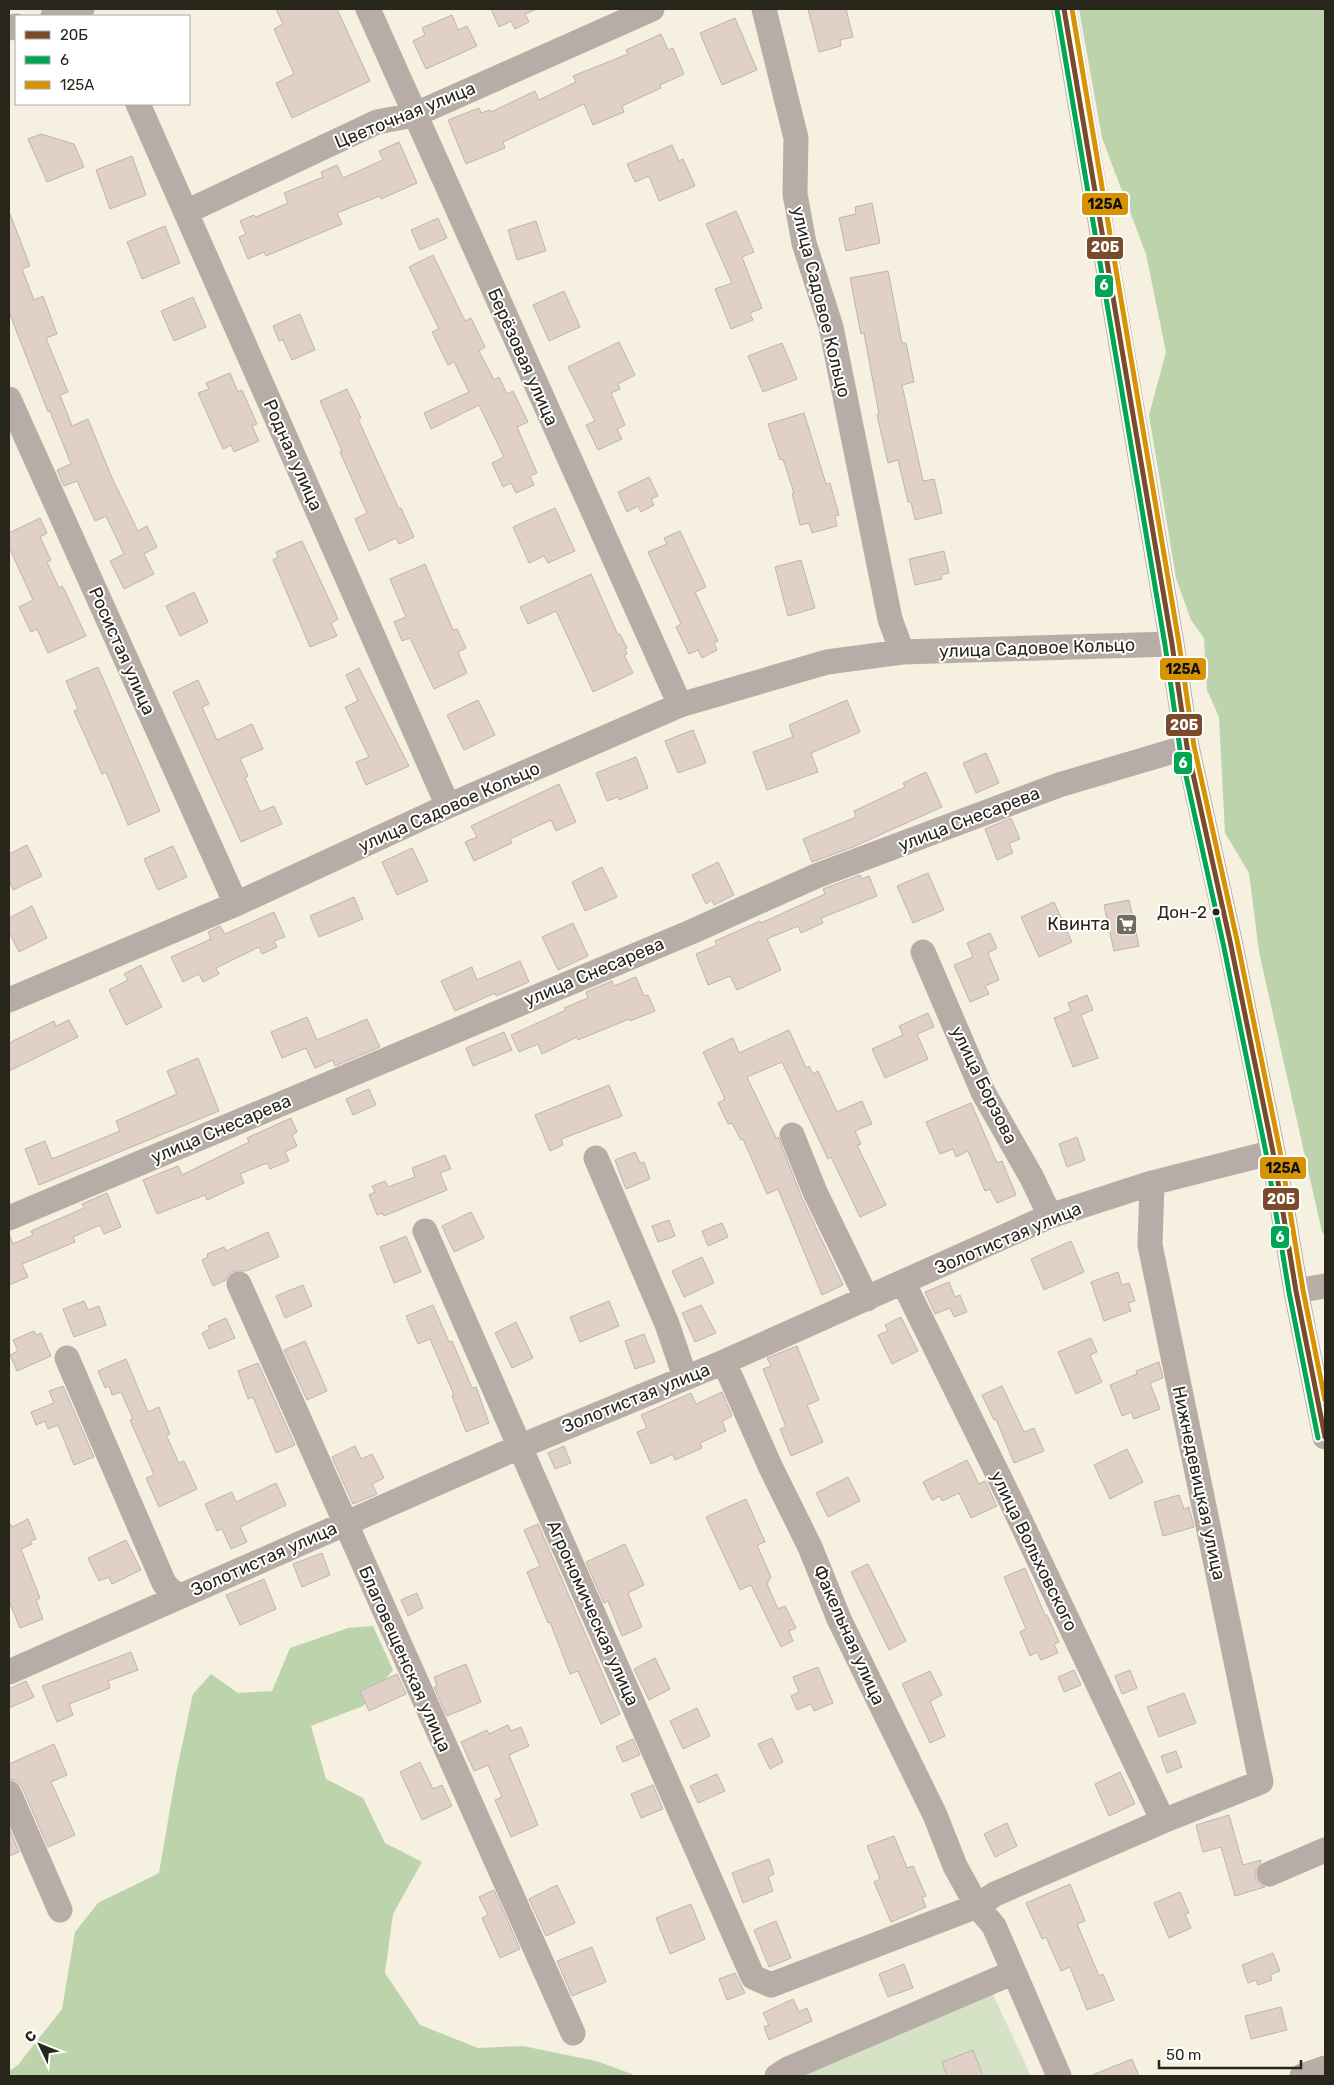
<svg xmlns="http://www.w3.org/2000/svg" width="1334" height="2085" viewBox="0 0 1334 2085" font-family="Rubik,sans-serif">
	<rect width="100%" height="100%" fill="#f5f0df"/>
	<path fill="#d5e2c6" d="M989 1986 1031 2076H792Z"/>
	<path fill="#bdd3ac" d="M1079 9H1325V1236L1322 1232 1259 952 1249 873 1225 833 1219 717 1207 690 1204 638 1191 620 1176 578 1149 415 1166 352 1146 254 1102 138Z
		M373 1626 393 1670 363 1706 311 1726 326 1779 363 1798 385 1843 422 1862 393 1914 385 1973 420 2025 478 2048 523 2046 596 2061 632 2074 633 2076H9V2071L18 2065 62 2009 75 1932 98 1903 159 1873 176 1774 193 1694 211 1674 238 1693 272 1691 290 1648 348 1628Z"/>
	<path fill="#e1d0c7" stroke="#bdb5ac" d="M276 9H337L370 81 292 118 276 83 294 74 274 29 283 24Z
		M491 9H537L525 14 529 22 515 29 511 21 499 27Z
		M808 9H846L853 37 840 40 841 46 819 52Z
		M452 15 458 30 467 26 477 46 426 69 413 41 425 35 422 28Z
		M735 18 757 70 722 85 700 33Z
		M661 34 668 50 673 48 684 74 660 85 661 88 622 106 624 112 593 125 584 104 503 142 505 148 466 164 448 120 479 108 481 113 490 110 491 112 535 91 539 100 576 82 573 76 628 54 626 50Z
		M41 134 74 144 84 167 47 182 28 139Z
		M399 142 417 183 381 199 380 196 337 213 342 224 266 256 264 252 248 259 239 237 246 234 240 221 254 215 256 217 288 203 284 193 323 177 321 172 337 165 343 178 383 160 379 151Z
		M672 145 679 161 683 159 695 186 659 201 649 176 635 182 627 164Z
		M132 156 146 195 110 209 96 170Z
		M872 203 880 243 846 251 839 218 856 214 855 207Z
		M736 211 754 252 742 257 762 308 750 313 753 320 731 329 715 289 732 283 706 224Z
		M9 214H10L30 266 22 269 34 300 43 296 57 334 46 338 68 392 60 395 72 426 88 419 112 478 138 531 147 526 157 547 144 554 154 574 124 589 110 561 124 554 106 516 95 521 77 481 64 486 57 470 71 464 50 411 48 412 9 312Z
		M438 218 447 238 420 250 411 230Z
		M536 221 546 251 517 260 508 230Z
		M165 226 180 263 142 279 127 242Z
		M433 255 465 321 471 318 485 347 479 351 494 380 499 377 507 394 513 391 528 422 517 427 537 473 530 476 534 485 516 493 511 483 503 487 492 463 504 457 479 405 431 429 424 413 469 392 454 362 448 365 432 332 439 329 409 267Z
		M888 271 902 343H906L914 382 902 385 923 481 934 479 942 513 915 520 911 502H908L898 460 888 463 877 415 879 414 864 333 861 334 850 278Z
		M564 291 580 327 549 341 533 305Z
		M193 297 206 327 174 341 161 311Z
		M300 314 315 350 292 360 283 340 279 341 273 326Z
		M619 342 635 375 618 384 620 389 611 393 625 425 617 429 622 439 598 450 586 425 595 421 568 367Z
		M782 343 797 379 763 392 748 356Z
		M230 373 238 392 242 390 257 424 252 426 259 441 234 452 231 445 223 449 198 393 209 389 206 383Z
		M347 389 361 418 358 419 399 509 401 508 414 537 399 544 396 538 369 551 355 519 367 513 340 452 342 451 320 401Z
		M804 413 826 484 830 483 839 515 835 516 837 526 812 533 809 523 800 525 792 493H794L783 459 780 460 768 424Z
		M649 477 658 496 651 499 654 505 641 512 638 506 627 512 618 492Z
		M555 508 575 551 548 563 544 556 529 563 513 527Z
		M40 518 47 533 40 537 51 560 47 562 59 588 62 586 64 589 86 636 48 653 37 629 31 632 19 607 33 600 9 547V533Z
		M680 531 706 587 695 592 718 641 714 643 717 650 702 658 698 650 689 654 676 627 681 624 648 552 667 544 664 538Z
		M302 541 338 619 331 623 337 636 310 647 273 560 278 557 276 552Z
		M944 551 949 573 941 575 942 579 915 585 909 559Z
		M801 560 815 608 788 616 775 567Z
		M425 564 453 630 457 629 466 648 458 652 467 673 434 689 410 638 402 641 394 622 406 617 390 579Z
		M591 574 618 635 620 634 627 648 625 649 627 654 624 655 633 673 593 692 556 611 528 624 520 607Z
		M194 592 208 622 180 636 166 606Z
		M98 667 160 811 128 825 106 772 102 774 74 711 78 709 66 681Z
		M359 668 409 766 366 785 356 762 369 757 345 707 358 701 346 675Z
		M198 680 209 704 202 707 217 740 252 724 263 749 240 759 248 776 245 778 260 812 274 806 282 824 241 842 173 692Z
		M478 700 495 735 464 750 447 715Z
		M847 700 860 732 811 753 818 772 767 790 753 752 793 737 789 725Z
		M693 730 706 763 678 773 665 741Z
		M986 753 999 783 976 793 963 763Z
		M636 757 648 788 619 800 618 797 607 801 596 773Z
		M926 772 942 807 853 847 812 862 803 839 856 817 854 811 905 787 903 783Z
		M559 784 576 822 556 831 551 820 510 839 512 843 474 861 465 842 477 837 471 826Z
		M1011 818 1020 839 1009 843 1013 853 997 860 985 829Z
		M27 845 42 876 13 890 9 880V854Z
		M173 846 187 877 158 890 144 859Z
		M412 848 428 881 397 895 382 862Z
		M718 862 734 895 714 905 712 900 706 904 692 875Z
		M602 867 617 897 585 911 572 882Z
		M928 873 944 910 913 923 897 886Z
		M860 875 862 879 869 876 877 896 821 918 823 923 801 933 798 926 767 939 781 970 737 990 730 976 708 985 696 954 717 945 715 941 760 921 761 923 825 894 823 889Z
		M354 897 363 919 319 937 310 916Z
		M1129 900 1139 946 1114 951 1104 905Z
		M1054 902 1072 942 1039 957 1021 917Z
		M32 906 47 938 19 952 9 932V918Z
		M274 912 285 937 274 941 277 947 262 954 259 947 216 968 219 974 203 982 199 974 183 982 171 957 211 939 208 932 220 926 225 934Z
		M573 923 588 956 558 970 542 937Z
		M990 933 997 948 988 953 999 980 985 986 989 994 970 1002 954 965 973 957 967 943Z
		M520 961 529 982 496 996 495 993 455 1011 441 981 472 967 477 980Z
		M141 965 162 1007 126 1025 109 990 128 980 124 974Z
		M636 977 644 996 648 995 655 1011 630 1021 629 1019 578 1040 577 1037 542 1054 538 1044 519 1052 511 1035 566 1010 564 1008 588 998 586 992 612 981 614 986Z
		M1087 995 1093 1010 1081 1015 1098 1058 1073 1067 1054 1018 1071 1011 1068 1003Z
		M928 1013 934 1027 917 1034 928 1059 885 1078 872 1049 903 1035 899 1026Z
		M307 1017 317 1040 367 1019 380 1047 335 1066 333 1060 315 1068 306 1048 282 1058 271 1032Z
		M69 1020 78 1037 9 1071V1043L54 1021 56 1026Z
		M789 1030 806 1068 809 1066 813 1074 818 1071 837 1112 862 1101 872 1124 855 1131 861 1144 857 1145 886 1205 860 1217 831 1157 828 1159 782 1062 747 1077 776 1138 778 1137 802 1198 843 1285 822 1295 778 1189 767 1194 743 1139 741 1140 732 1123 728 1124 718 1103 725 1099 703 1052 733 1038 739 1053Z
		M504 1032 512 1050 473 1066 466 1048Z
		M198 1058 219 1111 39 1185 25 1149 45 1141 52 1159 120 1131 116 1121 177 1094 167 1071Z
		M609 1085 622 1116 561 1139 563 1145 550 1151 535 1115Z
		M369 1089 376 1105 353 1115 346 1099Z
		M971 1103 997 1163 1002 1161 1016 1195 997 1203 990 1189 985 1191 968 1151 956 1157 953 1149 940 1154 926 1122Z
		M291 1118 297 1132 292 1135 297 1146 285 1152 289 1161 270 1169 267 1163 240 1174 244 1183 207 1200 205 1195 157 1214 143 1180 178 1166 182 1175 249 1142 247 1138Z
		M1077 1137 1085 1160 1067 1167 1059 1144Z
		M635 1152 640 1163 644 1162 650 1179 626 1189 615 1160Z
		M445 1155 451 1169 440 1173 447 1190 384 1216 382 1213 377 1215 369 1195 375 1192 372 1186 385 1181 388 1187 415 1177 412 1168Z
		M107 1193 121 1227 104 1234 100 1225 73 1237 75 1242 22 1264 28 1277 9 1285V1234L13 1244 33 1235 31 1231 84 1208 82 1204Z
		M471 1212 484 1238 454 1252 442 1226Z
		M669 1220 675 1236 658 1242 652 1226Z
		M722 1223 728 1237 708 1246 702 1231Z
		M268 1232 279 1257 246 1271H234L228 1275 226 1280 213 1286 202 1260 208 1257 207 1254 224 1247 226 1251Z
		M406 1236 421 1272 394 1283 380 1247Z
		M1071 1241 1084 1272 1044 1290 1031 1259Z
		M702 1257 714 1283 684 1297 672 1271Z
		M1118 1272 1122 1285 1129 1283 1135 1301 1128 1303 1131 1311 1104 1321 1091 1282Z
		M949 1282 955 1297 960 1295 967 1312 954 1317 950 1308 935 1314 925 1292Z
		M303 1285 312 1306 285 1318 276 1296Z
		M84 1301 88 1310 99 1306 106 1325 74 1337 63 1309Z
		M609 1301 619 1326 580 1342 570 1317Z
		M433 1305 449 1342 452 1341 472 1388 476 1387 489 1423 466 1432 452 1396 454 1395 430 1339 418 1344 406 1316Z
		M701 1305 716 1333 695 1342 682 1313Z
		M901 1317 918 1351 892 1364 878 1335 888 1331 885 1325Z
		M226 1318 235 1338 209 1349 202 1333 210 1329 208 1326Z
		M516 1322 533 1358 512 1368 495 1333Z
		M34 1331 36 1335 41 1333 51 1356 17 1371 10 1355 18 1351 13 1340Z
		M644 1334 655 1362 635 1369 625 1341Z
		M1091 1338 1097 1352 1090 1355 1102 1382 1076 1394 1058 1352Z
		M305 1341 327 1391 307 1400 284 1350Z
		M797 1346 819 1400 807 1405 823 1442 791 1456 780 1429 786 1427 763 1369 771 1366 767 1358Z
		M126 1359 148 1412 159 1407 170 1434 166 1435 179 1463 184 1461 197 1489 159 1507 146 1478 154 1475 130 1420 133 1419 121 1392 112 1395 109 1386 105 1388 98 1371Z
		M1159 1362 1163 1378 1150 1383 1160 1409 1134 1419 1131 1412 1122 1416 1110 1385 1137 1374 1136 1371Z
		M258 1363 295 1445 276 1453 253 1397 248 1399 238 1371Z
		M63 1386 94 1457 74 1465 58 1425 48 1429 45 1421 36 1425 31 1412 54 1403 49 1391Z
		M1002 1386 1024 1432 1034 1428 1044 1451 1014 1463 996 1419 994 1420 982 1395Z
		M722 1392 732 1416 722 1421 726 1431 700 1443 702 1448 675 1460 673 1454 651 1464 637 1432 647 1428 641 1415 691 1393 696 1404Z
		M355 1446 361 1459 372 1454 384 1478 372 1484 377 1494 353 1504 332 1457Z
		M564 1446 571 1463 555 1469 548 1453Z
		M1127 1449 1143 1482 1110 1499 1094 1465Z
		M967 1460 979 1484 985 1481 997 1506 971 1518 959 1493 942 1501 940 1496 932 1500 923 1482Z
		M848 1477 860 1501 828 1517 816 1493Z
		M276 1483 286 1505 240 1527 247 1542 231 1549 222 1529 217 1531 205 1504 232 1492 236 1502Z
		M1179 1495 1184 1509 1189 1507 1194 1527 1163 1536 1154 1502Z
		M746 1499 765 1542 757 1545 771 1577 767 1584 778 1609 785 1606 796 1628 789 1631 793 1641 781 1647 751 1585 740 1590 706 1517Z
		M28 1519 36 1539 30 1541 32 1544 21 1549 40 1598 36 1600 43 1619 20 1628 9 1601V1522L12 1527Z
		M538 1524 620 1714 601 1724 578 1671 570 1674 550 1622 548 1623 527 1572 540 1566 524 1530Z
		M126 1540 141 1570 112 1584 109 1577 99 1581 88 1558Z
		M625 1544 644 1585 628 1593 642 1627 622 1636 608 1601 604 1603 586 1562Z
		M322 1553 330 1575 302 1587 293 1564Z
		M868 1564 906 1641 889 1650 851 1572Z
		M1025 1568 1045 1615H1047L1059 1642 1054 1644 1058 1653 1041 1660 1037 1652 1030 1656 1020 1632 1026 1629 1004 1577Z
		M264 1579 276 1609 240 1625 226 1595Z
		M417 1593 423 1608 408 1616 401 1600Z
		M131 1652 138 1670 108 1681 110 1688 69 1704 73 1715 57 1722 42 1686Z
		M655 1658 670 1689 649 1700 634 1669Z
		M466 1664 481 1702 447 1716 434 1687 437 1686 434 1677Z
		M818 1667 833 1703 814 1711 811 1704 797 1710 791 1696 799 1692 793 1677Z
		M1074 1670 1081 1685 1064 1692 1058 1677Z
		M1130 1670 1137 1688 1122 1694 1115 1676Z
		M930 1671 942 1695 930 1701 945 1736 930 1743 902 1684Z
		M397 1674 406 1694 369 1711 360 1691Z
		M26 1681 34 1697 9 1708V1689Z
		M1184 1693 1196 1723 1159 1737 1147 1707Z
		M697 1708 710 1736 683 1749 670 1721Z
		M508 1725 511 1731 521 1727 529 1746 509 1755 538 1825 511 1837 495 1800 502 1797 488 1765 474 1771 461 1742 487 1730 489 1734Z
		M772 1738 783 1762 770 1769 758 1744Z
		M633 1739 640 1755 623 1762 616 1747Z
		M54 1744 67 1775 51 1782 75 1835 48 1847 22 1787 17 1781 9 1779V1764Z
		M1176 1751 1182 1767 1167 1773 1161 1756Z
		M420 1762 433 1789 442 1785 452 1806 422 1820 400 1772Z
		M1120 1772 1135 1804 1109 1816 1095 1784Z
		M717 1774 725 1791 698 1803 690 1786Z
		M653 1785 663 1809 641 1818 631 1794Z
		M1229 1815 1243 1865 1261 1860V1862L1255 1872 1256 1879 1260 1885 1265 1887 1235 1896 1221 1847 1203 1852 1196 1825Z
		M1007 1823 1017 1846 995 1857 984 1834Z
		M9 1828 19 1852 9 1856Z
		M894 1836 907 1868 913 1866 926 1896 922 1897 926 1907 891 1922 874 1882 880 1879 867 1846Z
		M769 1859 774 1874 768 1877 773 1891 743 1903 732 1873Z
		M1070 1884 1085 1921 1077 1924 1099 1976 1103 1974 1114 2000 1087 2010 1070 1967 1061 1971 1046 1937 1042 1939 1026 1903Z
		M557 1885 575 1923 546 1936 529 1899Z
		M494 1890 520 1949 500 1958 482 1918 488 1915 479 1897Z
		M1180 1892 1189 1913 1185 1914 1191 1928 1169 1938 1154 1903Z
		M691 1904 705 1939 670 1954 656 1918Z
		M776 1921 791 1958 769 1967 754 1930Z
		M592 1947 606 1982 572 1996 557 1961Z
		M1273 1953 1280 1971 1270 1975 1272 1980 1258 1985 1256 1980 1248 1983 1242 1965Z
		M904 1964 913 1988 888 1997 879 1974Z
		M735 1973 745 1993 727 2000 719 1979Z
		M793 1999 799 2012 807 2008 812 2021 769 2040 764 2027 769 2025 763 2013Z
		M1281 2007 1287 2030 1251 2039 1245 2016Z
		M973 2050 983 2076H947L942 2062Z
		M1132 2059 1139 2076H1090Z"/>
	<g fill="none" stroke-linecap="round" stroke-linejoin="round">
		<path stroke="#b7ada6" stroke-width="25" d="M368 9 680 705
			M764 9 796 138 795 194 804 243 831 327 890 619 902 652
			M1064 9 1172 644 1187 747 1230 941 1273 1152 1296 1291 1325 1437
			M53 16 82 9
			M9 28 16 26
			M138 104 448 806
			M186 212 377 122 414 115 652 9
			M9 399 236 904
			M923 952 983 1092 1032 1178 1050 1216
			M9 1000 236 904 448 806 680 705 827 662 902 652 1172 644
			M792 1135 815 1192 867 1299
			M596 1158 667 1324 685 1377
			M9 1218 691 932 816 876 1059 785 1187 747
			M425 1231 753 1977 771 1985 977 1906 995 1894 1163 1821 1261 1782 1150 1245 1152 1183
			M903 1282 1011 1501 1163 1821
			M239 1284 573 2033
			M1296 1291 1325 1286
			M67 1358 164 1583 171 1591 181 1595
			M724 1362 770 1466 810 1547 839 1619 935 1815 955 1866 977 1906 994 1926 1059 2076
			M9 1672 519 1447 724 1362 1050 1216 1152 1183 1273 1152
			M9 1793 60 1910
			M1269 1874 1325 1850
			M777 2076 788 2069 1014 1972
			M1302 2076 1325 2068"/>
		<defs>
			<path id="bus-1" d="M1064 9 1172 644 1187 747 1230 941 1273 1152 1296 1291 1325 1437"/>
			<path id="bus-2" d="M1057 10 1165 645 1180 749 1223 943 1266 1153 1289 1292 1318 1438"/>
			<path id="bus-3" d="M1072 9 1179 643 1194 746 1237 940 1280 1151 1303 1290 1325 1400"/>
		</defs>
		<use href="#bus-1" stroke="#fff" stroke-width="9"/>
		<use href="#bus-2" stroke="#fff" stroke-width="9"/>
		<use href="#bus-3" stroke="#fff" stroke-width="9"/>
		<use href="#bus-1" stroke="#7a4b2a" stroke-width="5"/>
		<use href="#bus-2" stroke="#00a651" stroke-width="5"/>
		<use href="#bus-3" stroke="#d89304" stroke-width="5"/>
	</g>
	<defs>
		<symbol id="supermarket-square" viewBox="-11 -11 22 22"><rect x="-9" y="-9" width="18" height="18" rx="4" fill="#706c5f" stroke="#fff"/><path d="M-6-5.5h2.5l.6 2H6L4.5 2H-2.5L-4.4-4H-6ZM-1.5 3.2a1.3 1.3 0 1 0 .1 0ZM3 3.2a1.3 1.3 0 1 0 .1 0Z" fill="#fff"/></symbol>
	</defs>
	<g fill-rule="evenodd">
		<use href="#supermarket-square" x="1114" y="912" width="25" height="25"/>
	</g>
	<circle fill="#28251a" stroke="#fff" stroke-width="2" cx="1216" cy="912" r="4.5"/>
	<g text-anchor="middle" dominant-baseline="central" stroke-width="4" stroke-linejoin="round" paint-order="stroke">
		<g font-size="17" fill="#28251a" stroke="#fff" text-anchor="end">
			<text x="1207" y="912">Дон-2</text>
		</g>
		<g font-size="18" fill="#28251a" stroke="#fff">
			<text transform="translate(405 115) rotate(-22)">Цветочная улица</text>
			<text transform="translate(821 302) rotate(76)">улица Садовое Кольцо</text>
			<text transform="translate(523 357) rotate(66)">Берёзовая улица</text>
			<text transform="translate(293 455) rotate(66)">Родная улица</text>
			<text transform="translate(1037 648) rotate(-2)">улица Садовое Кольцо</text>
			<text transform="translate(122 651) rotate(66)">Росистая улица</text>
			<text transform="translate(449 807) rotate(-24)">улица Садовое Кольцо</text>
			<text transform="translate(969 819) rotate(-21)">улица Снесарева</text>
			<text transform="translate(594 972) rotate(-23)">улица Снесарева</text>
			<text transform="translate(984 1085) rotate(64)">улица Борзова</text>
			<text transform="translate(221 1129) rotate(-23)">улица Снесарева</text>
			<text transform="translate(1008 1238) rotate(-23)">Золотистая улица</text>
			<text transform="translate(636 1398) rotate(-22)">Золотистая улица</text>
			<text transform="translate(1199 1483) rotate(78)">Нижнедевицкая улица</text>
			<text transform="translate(1034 1551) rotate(64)">улица Вольховского</text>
			<text transform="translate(264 1559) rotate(-24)">Золотистая улица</text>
			<text transform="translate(593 1613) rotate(66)">Агрономическая улица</text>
			<text transform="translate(849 1635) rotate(66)">Факельная улица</text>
			<text transform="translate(405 1659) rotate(66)">Благовещенская улица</text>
		</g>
		<g font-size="18" fill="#28251a" stroke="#fff" text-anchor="end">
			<text x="1110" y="924">Квинта</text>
		</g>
	</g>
	<g stroke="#fff" stroke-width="2">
		<rect x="1081" y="192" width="48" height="24" rx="5" fill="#d89304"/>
		<rect x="1086" y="236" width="38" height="24" rx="5" fill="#7a4b2a"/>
		<rect x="1094" y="274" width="20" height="24" rx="5" fill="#00a651"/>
		<rect x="1159" y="657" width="48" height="24" rx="5" fill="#d89304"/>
		<rect x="1165" y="713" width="38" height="24" rx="5" fill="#7a4b2a"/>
		<rect x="1173" y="751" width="20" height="24" rx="5" fill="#00a651"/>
		<rect x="1259" y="1156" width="48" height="24" rx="5" fill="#d89304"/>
		<rect x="1262" y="1187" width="38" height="24" rx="5" fill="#7a4b2a"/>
		<rect x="1270" y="1225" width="20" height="24" rx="5" fill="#00a651"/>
	</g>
	<g font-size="14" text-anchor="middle" font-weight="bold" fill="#fff">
		<text x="1105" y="252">20Б</text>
		<text x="1104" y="290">6</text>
		<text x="1184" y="730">20Б</text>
		<text x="1183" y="768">6</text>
		<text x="1281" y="1204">20Б</text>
		<text x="1280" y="1242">6</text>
	</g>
	<g font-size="14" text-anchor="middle" font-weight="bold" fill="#111">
		<text x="1105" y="209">125А</text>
		<text x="1183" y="674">125А</text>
		<text x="1283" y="1173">125А</text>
	</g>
	<rect width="1334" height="2085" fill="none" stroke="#28251a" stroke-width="20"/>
	<rect x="15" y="15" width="175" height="90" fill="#ffffff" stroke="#a9a8a3"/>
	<rect x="25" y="31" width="25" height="8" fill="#7a4b2a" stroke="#a9a8a3"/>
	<text x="60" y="40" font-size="15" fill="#28251a">20Б</text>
	<rect x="25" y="56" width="25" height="8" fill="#00a651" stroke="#a9a8a3"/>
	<text x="60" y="65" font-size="15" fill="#28251a">6</text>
	<rect x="25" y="81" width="25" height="8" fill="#d89304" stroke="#a9a8a3"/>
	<text x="60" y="90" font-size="15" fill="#28251a">125А</text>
	<g transform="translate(40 2045) rotate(313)" stroke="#ffffff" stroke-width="4" paint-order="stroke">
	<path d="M0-4L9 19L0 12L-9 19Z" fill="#28251a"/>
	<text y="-8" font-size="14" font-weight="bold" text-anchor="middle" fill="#28251a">С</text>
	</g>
	<path d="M1159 2060v8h142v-8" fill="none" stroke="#28251a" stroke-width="2.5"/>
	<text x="1166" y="2060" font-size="15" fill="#28251a" stroke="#ffffff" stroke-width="4" paint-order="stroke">50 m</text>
</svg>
